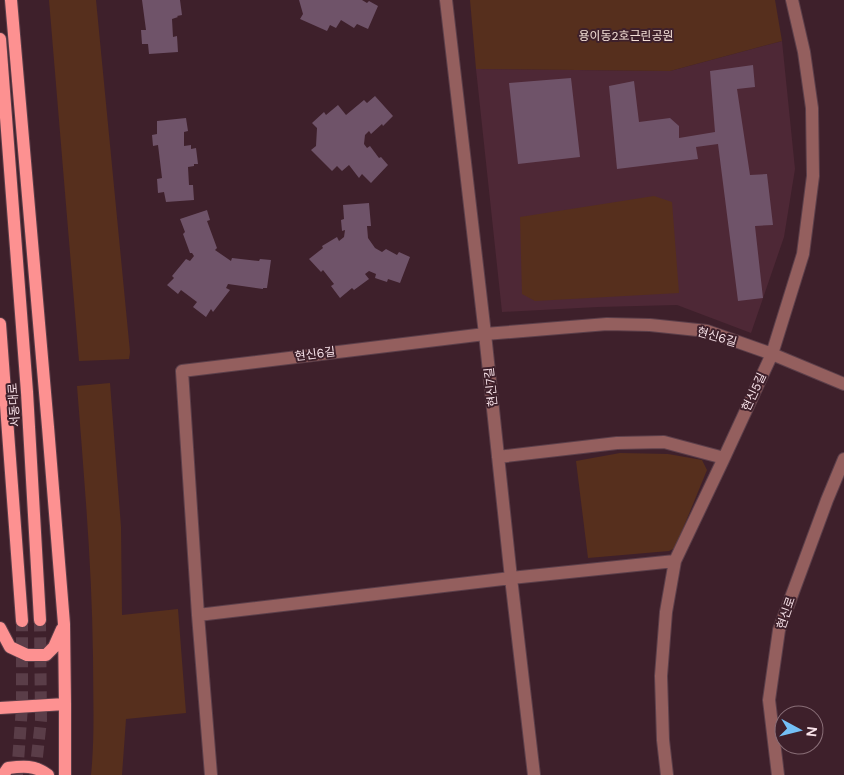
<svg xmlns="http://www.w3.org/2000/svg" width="844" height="775" viewBox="0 0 844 775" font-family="'DM Sans','Noto Sans KR',sans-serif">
	<rect width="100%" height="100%" fill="#3e202b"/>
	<path fill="#4e2836" d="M782 41 795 169 784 237 751 333 677 305 598 307 502 312 476 69 670 71Z"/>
	<path fill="#562f1d" d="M49 0H96L130 352 129 359 79 361Z
		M470 0H775L782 41 670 71 476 69Z
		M654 196 672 202 679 293 535 301 522 294 520 217Z
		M110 383 121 527 122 615 178 609 186 713 126 719 122 775H91C95 736 93 696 93 657 92 566 84 476 77 386Z
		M620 453 668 454 702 460 707 470 675 548 669 551 588 558 576 461Z"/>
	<path fill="#6f5369" d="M142 0H180L182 15 177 16 178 17 172 19 173 37 177 36 178 52 149 54 148 44H142L141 30H146Z
		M299 0H362L367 3 369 1 378 6 368 29 357 24 354 28 341 20 336 28 330 25 327 31 300 19 303 14Z
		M753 65 755 87 737 89 750 175 767 174 773 225 755 226 763 298 738 301 718 144 696 147 698 159 617 169 609 86 634 81 639 122 670 118 679 126V138L715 132 710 71Z
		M571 78 580 157 518 164 509 83Z
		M375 96 393 116 383 126 382 124 371 134 369 131 365 135 364 144 367 148 370 146 379 158 381 157 388 165 371 183 362 174 359 178 349 165 342 171 337 166 332 171 311 150 316 146 317 128 312 123 324 112 326 115 338 105 346 115 364 100 367 103Z
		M186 118 188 131 184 132V146L191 145V149L196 148 198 164H194V166L188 167 189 185H193L194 200 166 202 164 192 158 193 157 179 162 178 158 145 153 146 152 135 157 134V121Z
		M369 203 371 226H367L368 238 375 248 382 252 386 249 397 255 399 252 410 257 400 283 388 279 387 282 375 278 376 274 369 271 365 274 369 279 354 290 352 288 340 298 331 286 334 284 323 270 321 272 309 259 323 248 322 246 337 237 339 241 344 237 345 230 342 231 341 220 344 219 343 205Z
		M207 210 210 220 207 221 217 248 215 250 231 261 232 258 259 261 260 259 271 260 267 288H263V289L228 284 226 288 230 290 213 312 211 309 206 317 193 307 197 302 181 290 178 294 167 285 174 278 172 276 186 259 190 261 194 256 192 253H190L183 234 185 232 180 219Z"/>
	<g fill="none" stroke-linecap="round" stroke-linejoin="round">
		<path stroke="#5a3d48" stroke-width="12" stroke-dasharray="12 6" stroke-linecap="butt" d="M17 775 22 707V621
			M35 775 41 720 40 620"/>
		<defs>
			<path id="minor" d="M446 0 485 334 511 578 534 775
				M498 457 617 443 664 442 724 458
				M198 615 511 578 675 561
				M211 775 198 615 182 371 485 334 607 324 650 325 707 331 772 354 844 384
				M667 775 663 740 661 676 666 612 675 561 724 458 772 354 803 254 813 176 812 108 804 52 792 0
				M778 775 769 700 779 630 827 500 844 459"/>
			<path id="major" d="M11 0 48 427 64 624 65 704V775
				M0 39 27 392 40 620
				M0 324 22 621
				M0 628 10 647 27 655H46L54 647 62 629
				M0 708 65 704
				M3 775 8 768C23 766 35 765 48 775"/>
		</defs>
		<use href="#minor" stroke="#5c3f4a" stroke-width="14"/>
		<use href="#major" stroke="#5c3f4a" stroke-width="14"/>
		<use href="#minor" stroke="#945f5e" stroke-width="12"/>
		<use href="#major" stroke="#fd9191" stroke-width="12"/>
	</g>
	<g text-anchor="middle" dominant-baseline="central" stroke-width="4" stroke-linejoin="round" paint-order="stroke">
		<g font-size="12" fill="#f4e0d7" stroke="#3e202b">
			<text x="626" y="36">용이동2호근린공원</text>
		</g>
		<g font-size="12" fill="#f9e3ea" stroke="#3e202b">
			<text transform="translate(717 337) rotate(16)">현신6길</text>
			<text transform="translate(315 354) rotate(-7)">현신6길</text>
			<text transform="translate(491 387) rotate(-96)">현신7길</text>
			<text transform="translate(754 392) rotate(-65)">현신5길</text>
			<text transform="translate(14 405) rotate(-94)">서동대로</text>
			<text transform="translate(786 613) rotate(-71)">현신로</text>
		</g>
	</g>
	<g transform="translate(799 730) rotate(97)"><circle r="24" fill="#3e202b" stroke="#896e77"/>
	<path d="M0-4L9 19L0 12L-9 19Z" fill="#74c0f6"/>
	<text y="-8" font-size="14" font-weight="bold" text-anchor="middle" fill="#f9e3ea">N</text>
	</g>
</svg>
